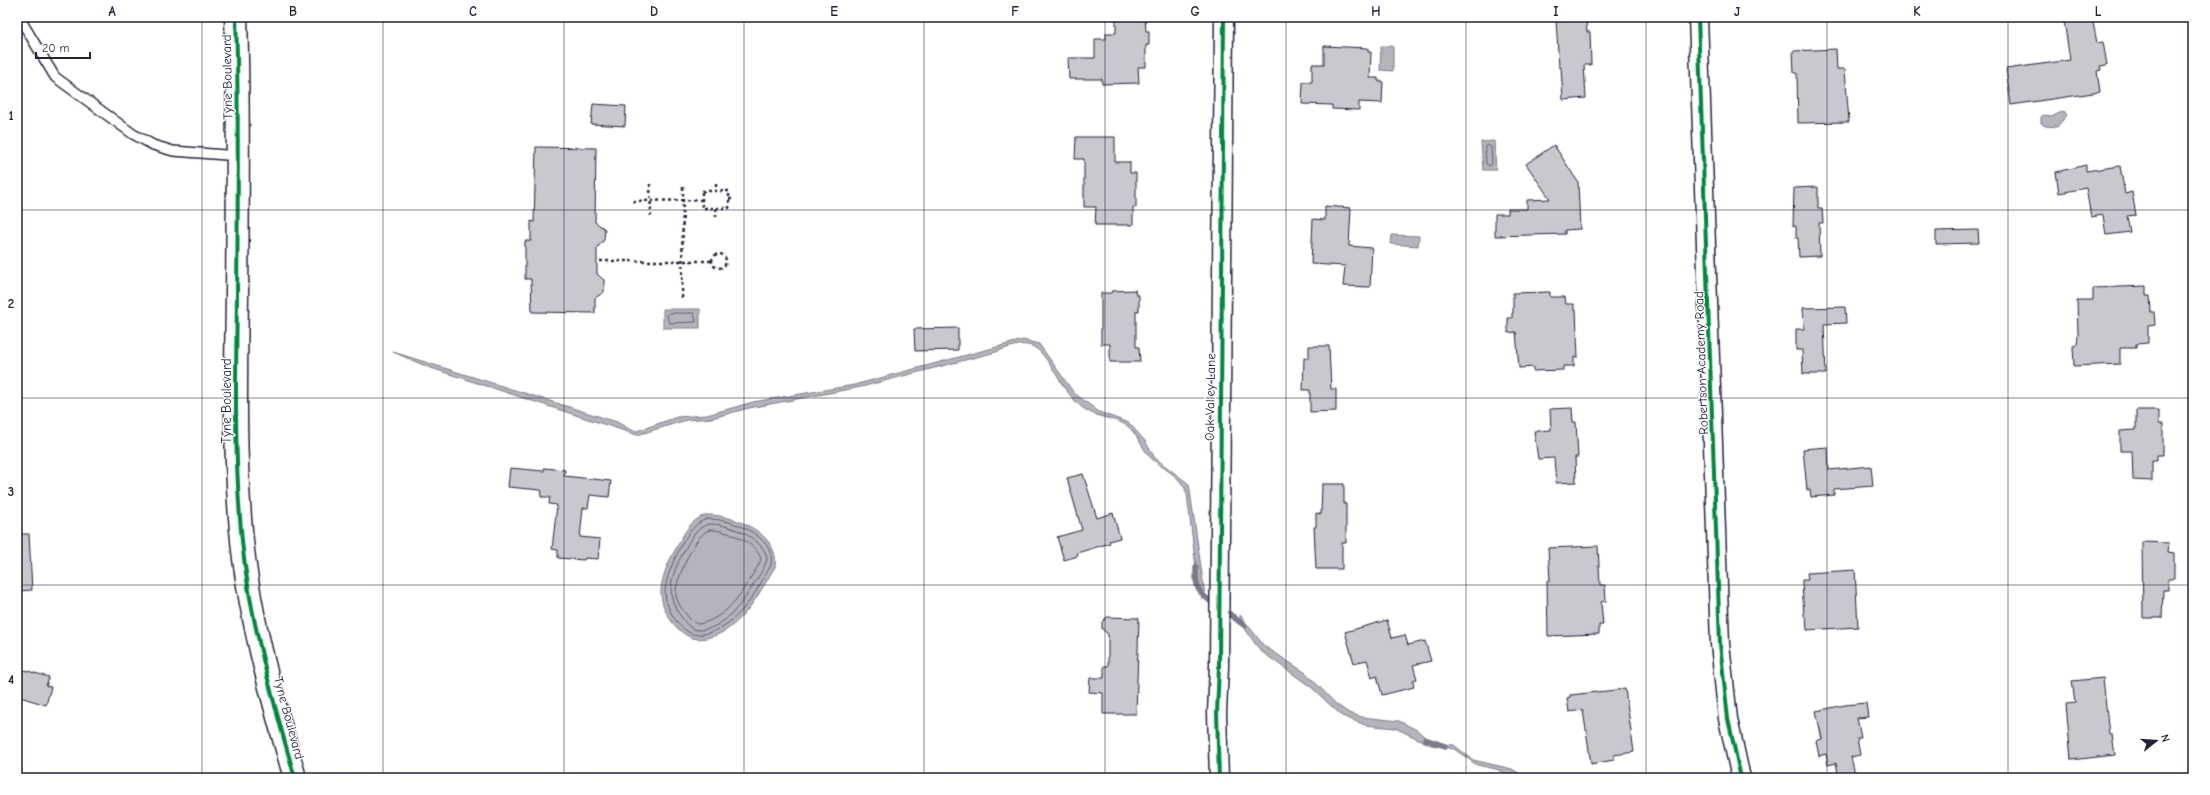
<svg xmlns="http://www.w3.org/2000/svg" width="2210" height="795" viewBox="0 0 2210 795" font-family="'Comic Neue',sans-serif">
	<rect width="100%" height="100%" fill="#fff"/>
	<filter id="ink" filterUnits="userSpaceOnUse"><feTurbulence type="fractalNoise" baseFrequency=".025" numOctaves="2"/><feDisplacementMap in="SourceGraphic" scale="8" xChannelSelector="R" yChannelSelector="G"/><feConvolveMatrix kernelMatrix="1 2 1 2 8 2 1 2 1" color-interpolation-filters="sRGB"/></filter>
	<g filter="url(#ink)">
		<path fill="#b4b4bc" stroke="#7a7a88" d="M1381 46H1393V71L1380 70Z
			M2064 111 2067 115 2057 127 2045 126 2041 123V117L2044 115 2053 116Z
			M1494 141 1496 170H1483L1481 142Z
			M1392 235 1419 236 1418 246 1391 244Z
			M663 309H700V328H663Z
			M1023 340 1039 344 1074 393 1099 412 1129 423 1145 441 1155 458 1189 484 1205 595 1202 599 1197 576 1187 494C1182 476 1164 470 1151 458 1143 450 1135 430 1126 425 1114 418 1098 418 1086 410 1063 396 1051 357 1034 347 1022 341 1007 348 996 352L861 387 749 408 712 418 687 420 637 435 428 367 393 352 617 422 631 430 637 431 677 417 707 415 753 402 854 385Z
			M706 515C733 514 781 534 775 567 761 590 748 616 725 631 716 636 699 642 690 637 674 630 660 608 661 590 662 575 670 558 678 545 685 531 691 520 706 515Z
			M1240 615 1264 646 1306 673 1337 705 1349 713 1362 717 1399 721 1417 730 1432 743 1454 745 1473 760 1512 769 1527 778H1516L1496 769 1477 765 1454 749 1431 745 1395 728 1365 725 1342 716 1311 687 1262 652C1253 643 1249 632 1240 623Z"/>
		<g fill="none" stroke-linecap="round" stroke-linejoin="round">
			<path stroke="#5c5c6f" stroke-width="1" d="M1487 145 1491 147 1492 164 1490 166 1486 164 1485 147Z
				M669 313H694L696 322 669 323 667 315Z
				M707 519C730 518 777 536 771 565 758 588 745 614 722 627 715 632 701 636 693 634 677 629 664 605 665 590 667 574 675 558 682 544 689 533 694 523 707 519Z
				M708 524C727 523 763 537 767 558 765 569 757 578 752 587 741 605 722 630 699 630 691 630 686 624 682 618 665 596 670 577 683 553 689 542 695 528 708 524Z
				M709 530C726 529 755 542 761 558 760 565 754 572 751 577 738 599 725 618 699 624 692 623 689 618 685 613 680 606 675 599 676 590 678 576 695 534 709 530Z"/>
			<path stroke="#7a7a88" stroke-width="5.5" d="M1196 567C1196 589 1196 592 1216 605
				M1223 609 1245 626
				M1425 739 1445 746"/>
		</g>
		<path fill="#c8c8cf" stroke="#22223b" d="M1116 17H1145L1146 31H1149V45H1146V67H1138L1139 83 1102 84V79H1069L1068 58H1095V39H1106V33H1116Z
			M2092 17 2097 43 2103 42 2107 65 2100 66 2101 70 2097 71 2100 92 2011 105 2006 69 2070 60 2064 21Z
			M1586 19 1587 32H1590L1591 65H1584L1586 98 1563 100 1561 67H1559L1556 21Z
			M1324 46 1368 48V52H1371L1370 78H1378V81H1383L1382 103 1359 102V110L1332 109V105L1302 104 1303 82H1312V64H1324Z
			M1836 49 1837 69H1845L1849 122 1798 123 1797 73H1794L1793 51Z
			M593 104 626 106 625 126 591 124Z
			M1076 137H1115V162H1130V173H1136V208L1133 207V225H1095L1096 207H1084V159H1075Z
			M1554 145 1578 182 1580 229 1565 230V234L1495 236V214H1508V209H1527V200L1550 199 1526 164Z
			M536 147 596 148 595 222 605 229 604 240 597 248V274L604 280V292L595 298V313L532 312 531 279H525V241H531V221L534 222Z
			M2086 165V171L2120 166 2125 194 2132 192 2136 215 2127 216 2130 232 2106 235 2103 215 2091 217 2086 188 2059 193 2056 172Z
			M1818 187V208H1822L1823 223H1819L1820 256 1799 257 1798 238H1796V226H1793L1794 188Z
			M1325 206 1351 208 1349 246 1372 248 1370 287 1343 286 1345 266 1311 264 1313 219 1325 220Z
			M1978 230 1979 243 1936 244V231Z
			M2146 286V296H2150L2151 312H2154L2155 325 2148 326V343L2136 344V348H2120V364L2074 366 2073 346 2077 345 2078 334 2077 300H2093V288Z
			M1135 290 1136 295H1139V311H1136V347H1139L1140 362H1110V344H1101V293H1111L1112 291Z
			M1550 292V297H1565L1566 304H1574V310H1576L1578 357H1574V366H1563V370L1533 371V367L1519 368 1516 332 1508 333V318H1512V313H1513V293Z
			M1845 307 1846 323 1824 324 1826 374H1803L1802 350H1796V329H1804L1803 308Z
			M958 328V350L915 351 914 329Z
			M1309 346H1329L1331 389H1336V411L1310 412V390H1303L1304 358H1309Z
			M1572 408 1573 422H1576L1578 457H1575L1576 482 1556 483 1554 458 1538 459 1534 431 1551 430 1550 409Z
			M2136 410H2159V424H2163V455H2157V461H2152V481L2133 480 2132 451H2120V431L2136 430Z
			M1828 447 1829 470 1871 466 1873 486 1834 489V495L1811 497 1810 490H1807L1803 449Z
			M510 468 544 471V468L565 470 564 476 611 481 609 497 590 495 588 508H583L580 537 600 539 598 559 585 558 584 560 558 558V550L552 549 557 505 549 504 550 497H541L542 491 540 490 508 487Z
			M1083 474 1097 518 1113 513 1120 538 1109 541 1110 543 1077 553 1078 556 1064 560 1057 537 1082 530 1067 478Z
			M1322 484H1344V504H1346V543H1342V569H1316L1314 527H1316V513L1321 514Z
			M17 534H29L32 590 17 591Z
			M2142 542 2169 543 2168 552 2174 553V579H2168V590H2163L2162 618H2143Z
			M1598 546 1600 585H1605L1606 601 1601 602 1603 625H1599V634L1548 636 1547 581H1550L1548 548Z
			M1855 570 1858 627 1807 630 1806 618 1804 616 1802 584V580H1808L1807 573Z
			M1107 617 1139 618 1136 714H1103V693L1089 692 1090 678H1104V666H1108V634L1102 629V622Z
			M1387 620 1392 638 1405 635 1408 645 1425 641 1431 661 1413 665 1417 679 1413 680 1414 687 1382 695 1377 676 1372 678 1367 660 1354 663 1345 632Z
			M17 668 49 677 46 686 51 687 46 705 17 696Z
			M2103 678 2109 734H2112L2115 755 2071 760 2066 704 2075 703 2072 681Z
			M1625 689 1634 752 1614 755V760L1591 764 1583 710 1569 712 1567 698 1570 697V695Z
			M1866 703 1868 717 1857 718 1861 738H1857L1860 755 1851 757 1856 778H1839L1836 763 1828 765 1826 754 1819 756 1816 741 1822 739 1816 711 1845 705Z"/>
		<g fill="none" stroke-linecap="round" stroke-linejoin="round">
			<defs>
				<path id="service" d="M19 17 55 77 133 134 153 145 173 151 239 156"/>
				<path id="minor" d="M1698 17 1720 644 1728 719 1741 778
					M1219 778 1217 713 1219 666 1224 17"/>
				<path id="tertiary" d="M236 17C239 110 238 202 237 295 236 373 234 451 241 530 248 614 272 697 295 778"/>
			</defs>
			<use href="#service" stroke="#22223b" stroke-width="12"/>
			<use href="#minor" stroke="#22223b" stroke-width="21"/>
			<use href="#tertiary" stroke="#22223b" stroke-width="25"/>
			<path stroke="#22223b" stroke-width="2.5" stroke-dasharray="3 3" stroke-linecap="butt" d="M650 184 651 216
				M716 184V191
				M702 191H729V208H702Z
				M729 199H734
				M633 201 702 200
				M716 217V208
				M712 261a7 7 0 1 1 14 0a7 7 0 1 1-14 0Z
				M600 261H712
				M682 298 683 187"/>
			<use href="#service" stroke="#fff" stroke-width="9"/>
			<use href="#minor" stroke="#fff" stroke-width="18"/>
			<use href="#tertiary" stroke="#fff" stroke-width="22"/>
			<defs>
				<path id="cycleway" d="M236 17C239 110 238 202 237 295 236 373 234 451 241 530 248 614 272 697 295 778
					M1698 17 1720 644 1728 719 1741 778
					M1219 778 1217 713 1219 666 1224 17"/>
			</defs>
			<use href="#cycleway" stroke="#fff" stroke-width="6"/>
			<use href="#cycleway" stroke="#00873e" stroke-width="4"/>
		</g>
	</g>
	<path fill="none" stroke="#22223b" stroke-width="1" stroke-opacity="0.55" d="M202 17V778M383 17V778M564 17V778M744 17V778M924 17V778M1105 17V778M1286 17V778M1466 17V778M1646 17V778M1827 17V778M2008 17V778M17 210H2193M17 398H2193M17 585H2193"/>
	<g text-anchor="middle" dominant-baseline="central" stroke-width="3" stroke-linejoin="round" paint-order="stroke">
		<g font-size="13" fill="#22223b" stroke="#fff">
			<text transform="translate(227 77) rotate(-91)">Tyne Boulevard</text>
			<text transform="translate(1701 363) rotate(-92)">Robertson Academy Road</text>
			<text transform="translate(1210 397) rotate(-89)">Oak Valley Lane</text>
			<text transform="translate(226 401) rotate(-90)">Tyne Boulevard</text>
			<text transform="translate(289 718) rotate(75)">Tyne Boulevard</text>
		</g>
	</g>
	<rect width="2210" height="795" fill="none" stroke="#fff" stroke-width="44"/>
	<g transform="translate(2156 741) rotate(73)" stroke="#ffffff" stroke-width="3" paint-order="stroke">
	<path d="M0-3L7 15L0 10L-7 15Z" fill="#22223b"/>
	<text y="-6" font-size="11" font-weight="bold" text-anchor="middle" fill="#22223b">N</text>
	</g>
	<path d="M36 52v6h54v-6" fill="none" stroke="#22223b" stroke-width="2"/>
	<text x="42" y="52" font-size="12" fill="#22223b" stroke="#ffffff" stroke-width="3" paint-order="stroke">20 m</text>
	<rect x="22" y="22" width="2166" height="751" fill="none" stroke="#22223b" stroke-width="1.5"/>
	<g font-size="13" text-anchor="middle" font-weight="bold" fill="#22223b">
		<text x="112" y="16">A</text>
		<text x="293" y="16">B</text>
		<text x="473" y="16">C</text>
		<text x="654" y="16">D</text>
		<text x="834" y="16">E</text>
		<text x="1015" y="16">F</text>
		<text x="1195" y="16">G</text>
		<text x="1376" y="16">H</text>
		<text x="1556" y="16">I</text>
		<text x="1737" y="16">J</text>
		<text x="1917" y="16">K</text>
		<text x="2098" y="16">L</text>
		<text x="11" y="120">1</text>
		<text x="11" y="308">2</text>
		<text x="11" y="496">3</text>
		<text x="11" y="684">4</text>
	</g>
</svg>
